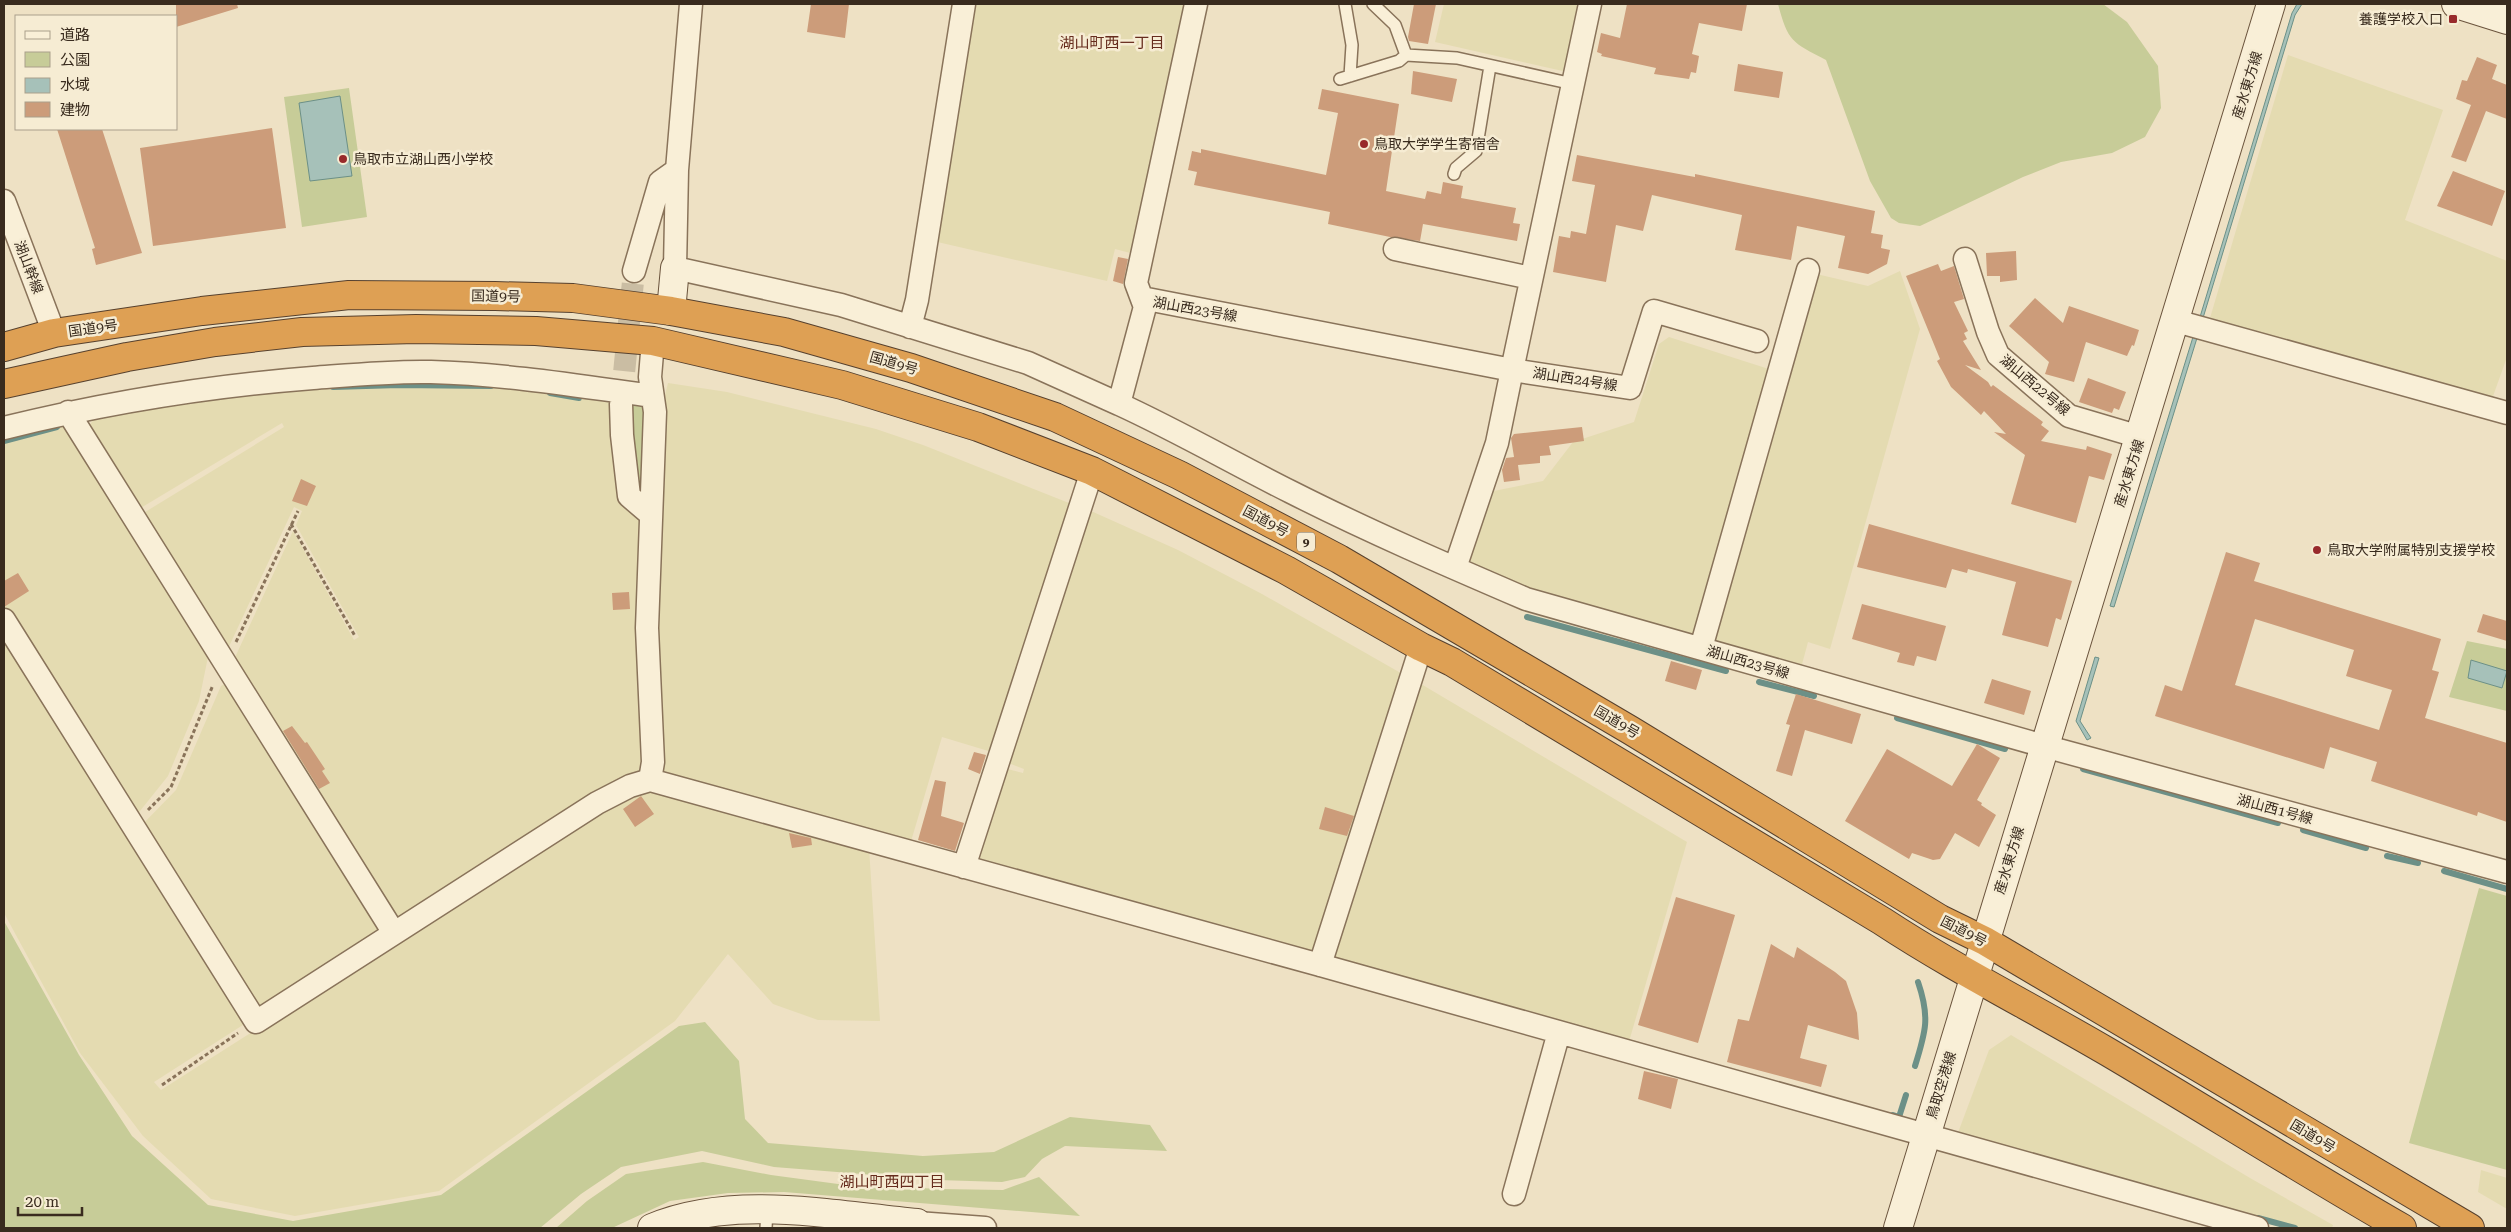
<svg xmlns="http://www.w3.org/2000/svg" width="2511" height="1232" viewBox="0 0 2511 1232" font-family="'Roboto Serif','Noto Sans JP',serif">
	<rect width="100%" height="100%" fill="#eee1c4"/>
	<path fill="#e4dbb1" d="M969 4H1192L1138 255 1115 249 1107 281 933 241Z
		M1444 4H1582L1567 72 1435 42Z
		M2288 55 2443 110 2405 220 2507 261V357L2492 399 2210 318Z
		M1900 271 1920 329 1830 649 1808 642 1801 668 1713 644 1812 273 1868 286Z
		M1669 337 1775 371 1695 636 1548 599 1471 564 1469 554 1489 492 1543 481 1573 442 1634 422 1659 344Z
		M364 383H464L584 395 596 400 616 403 646 519 648 766 401 922 232 664 293 531 354 640 359 637 296 525 302 511 294 507 226 653 137 517 284 427 282 423 134 512 88 428 96 415 195 398Z
		M668 383 727 392 876 429 923 445 1074 505 995 753 942 737 909 848 660 778 654 667 661 430 665 395Z
		M62 425 66 427 209 652 199 701 168 776 136 816 4 609V437Z
		M1091 511 1178 550 1262 594 1399 672 1405 678 1316 958 975 867 1004 768 1023 773 1024 769 1006 762Z
		M4 629 246 1023 154 1082 161 1090 487 882 644 787 869 847 880 1021 818 1020 773 1004 728 954 675 1021 439 1191 295 1216 211 1199 143 1136 80 1053 4 913Z
		M226 683 382 929 262 1013 140 827 176 790 221 686Z
		M1416 684H1421L1687 842 1628 1045 1329 961Z
		M2011 1035 2250 1178 2333 1225 2332 1228H2286L1956 1138 1989 1050Z
		M2481 1170 2507 1178V1209L2478 1192Z"/>
	<path fill="#c7cc98" d="M1778 4H2103L2127 22 2158 66 2161 108 2145 137 2112 153 2061 162 2023 177 1920 226 1899 223 1891 218 1870 181 1826 60C1792 42 1788 42 1778 4Z
		M349 88 367 217 302 227 284 97Z
		M628 405 645 407 646 500 635 495Z
		M2467 641 2507 649V711L2449 697Z
		M2479 888 2507 896V1170L2409 1143Z
		M4 921 79 1055 132 1136 208 1205 293 1221 441 1195 679 1026 705 1022 739 1061 745 1119 768 1143 923 1156 994 1152 1070 1117 1150 1125 1167 1151 1065 1146 1042 1159 1025 1177 1002 1182 938 1180 774 1167 702 1151 621 1167 581 1194 540 1228H4Z
		M703 1162 771 1175 838 1184 940 1189 1003 1190 1039 1177 1080 1216 784 1192 728 1193 670 1201 612 1228H556L587 1201 626 1174Z"/>
	<path fill="#a6c1b9" stroke="#6c9087" d="M2297 4H2302L2295 15 2203 318 2200 317 2292 13Z
		M340 96 352 176 310 181 299 103Z
		M2193 337 2197 338 2114 607 2110 606Z
		M2095 657 2099 658 2080 721 2091 738 2087 740 2076 721Z
		M2471 660 2507 671 2502 688 2468 678Z"/>
	<g fill="none" stroke-linecap="round" stroke-linejoin="round">
		<path stroke="#6c9087" stroke-width="6" d="M333 387 399 385 491 386
			M550 393 579 398
			M4 441 57 427
			M1527 617 1726 671
			M1759 682 1814 696
			M1897 718 2005 749
			M2083 769 2278 823
			M2303 830 2366 848
			M2387 856 2418 863
			M2444 871 2507 889
			M1915 1066C1926 1031 1930 1017 1918 982
			M1893 1115 1899 1117 1906 1095
			M2258 1218 2295 1228"/>
	</g>
	<path fill="#cc9c7a" fill-rule="evenodd" d="M176 4H237L238 8 176 27Z
		M811 4H849L845 38 807 32Z
		M1414 4H1436L1428 44 1409 41 1408 37Z
		M1627 4H1747L1742 31 1699 23 1692 54 1699 56 1696 73 1691 72 1689 79 1654 74 1656 68 1601 56 1602 54 1597 52 1601 33 1620 38Z
		M2477 57 2497 65 2492 79 2507 85V119L2486 111 2466 162 2451 157 2471 105 2456 99 2462 80 2467 81Z
		M1738 64 1783 72 1779 98 1734 91Z
		M1413 71 1457 79 1452 102 1411 94Z
		M1322 89 1399 104 1386 191 1425 199 1427 191 1441 194 1443 182 1463 186 1461 198 1516 208 1513 223 1520 224 1517 241 1423 224 1420 241 1390 237 1328 224 1330 212 1194 185 1197 172 1188 170 1192 151 1201 153V149L1326 175 1338 113 1318 109Z
		M272 128 286 228 153 246 140 148Z
		M57 129H102L142 253 96 265 92 249 95 248Z
		M1577 155 1695 177V174L1875 211 1871 233 1883 235 1881 248 1890 250 1887 264 1868 274 1838 268 1845 236 1797 226 1791 260 1735 250 1742 215 1652 195 1643 231 1616 225 1606 282 1553 272 1559 236 1570 238 1571 231 1586 234 1595 185 1572 181Z
		M2453 171 2505 191 2492 226 2437 206Z
		M2016 251 2017 280 2000 282V276H1987L1986 253Z
		M1118 257 1128 259 1123 284 1113 281Z
		M1938 264 1941 271 1954 266 1964 299 1954 302 1968 331 1964 333 1967 339 1963 341 1981 370 1965 365 1988 382 1991 387 1993 385 2043 422 2041 425 2049 431 2041 441 2086 450 2087 446 2112 454 2104 480 2089 476 2076 523 2011 504 2025 455 1994 432 2006 434 1984 411 1981 415 1951 387 1937 361 1940 359 1906 276Z
		M2035 298 2063 323 2069 306 2139 330 2134 346 2132 345 2127 356 2086 342 2074 382 2045 374 2049 362 2009 326Z
		M2088 378 2126 392 2119 410 2114 408 2112 413 2079 402Z
		M1582 427 1584 441 1549 446 1551 455 1540 456V463L1518 465 1520 480 1504 482 1502 470 1506 458 1514 457 1511 438 1514 434Z
		M301 479 316 486 307 506 292 501Z
		M1869 524 2072 581 2061 620 2056 618 2048 647 2002 635 2016 582 1968 569 1967 573 1952 569 1946 588 1857 567Z
		M2226 552 2260 563 2254 581 2441 639 2432 670 2439 672 2425 718 2507 743V822L2478 812 2477 816 2371 781 2377 762 2330 747 2324 769 2155 716 2165 685 2182 691ZM2255 619 2354 650 2346 676 2392 690 2379 730 2235 685Z
		M18 573 29 591 4 607V581Z
		M629 592 630 609 613 610 612 593Z
		M1862 604 1946 626 1936 661 1917 656 1914 666 1897 662 1900 653 1852 639Z
		M2483 614 2507 621V641L2477 632Z
		M1671 661 1702 670 1696 690 1665 681Z
		M1992 679 2031 691 2024 715 1984 703Z
		M1796 694 1861 714 1852 744 1805 730 1792 776 1776 771 1790 725 1786 724Z
		M292 726 305 743 307 742 325 769 322 771 330 783 319 789 283 731Z
		M1977 744 2000 758 1977 800 1982 803 1981 805 1996 815 1979 847 1955 833 1940 859 1933 860 1912 853 1909 859 1845 821 1887 749 1952 786Z
		M974 752 986 755 980 774 968 769Z
		M935 780 946 782 941 816 964 823 955 851 918 840Z
		M641 796 654 814 635 827 623 809Z
		M1325 807 1354 816 1347 836 1319 829Z
		M789 833 811 838 812 845 792 848Z
		M1676 897 1735 915 1698 1043 1638 1025Z
		M1771 944 1794 958 1797 947 1835 972 1846 981 1857 1013 1859 1040 1808 1025 1800 1058 1827 1065 1821 1087 1727 1062 1738 1019 1749 1021Z
		M1644 1071 1678 1079 1671 1109 1638 1099Z"/>
	<g fill="none" stroke-linecap="round" stroke-linejoin="round">
		<path stroke="#cabda3" stroke-width="22" stroke-dasharray="22 11" stroke-linecap="butt" d="M621 404 634 271"/>
		<defs>
			<path id="lane" d="M1345 4 1352 45 1350 76
				M1373 4 1395 25 1406 55
				M1340 79 1399 61 1406 55 1457 58 1573 84
				M1454 174 1456 168 1476 151 1490 66
				M766 1228 767 1210"/>
			<path id="street" d="M691 4 677 170 675 268 841 305 1028 363 1119 404
				M1590 4 1512 370 1630 388 1654 311 1757 341
				M4 201 54 333
				M1395 249 1531 278
				M1965 259 1988 332 1998 355 2069 416 2140 437
				M634 271 660 182 677 170
				M1145 307 1136 283 1196 4
				M2176 321 2507 413
				M910 327 917 300 964 4
				M621 404 622 435 629 496 650 514
				M68 412 394 933
				M4 428C105 403 209 386 313 378 352 375 392 371 431 372 505 374 579 386 652 396
				M1455 568 1497 443 1512 370 1147 299 1119 404C1178 431 1233 463 1291 492 1368 531 1447 565 1526 599L2044 746 2507 872
				M4 620 256 1022 597 803 630 786 650 780 1320 965 2257 1228
				M1701 648 1808 270
				M650 780 653 762 647 628 655 412 650 377 653 341
				M964 867 1092 471
				M1320 965 1421 647
				M1514 1194 1559 1032
				M917 1223 985 1228"/>
			<path id="secondary" d="M2456 4 2507 20
				M671 311 675 268
				M652 1228C732 1194 832 1215 917 1223
				M1898 1228 2271 4"/>
			<path id="highway" d="M4 347 54 333 202 311 349 295 495 296 573 298 671 311 784 332 911 368 1055 417 1179 475 1339 559 1630 730 1940 919 1985 941 2470 1228
				M4 384 127 357 215 342 302 332 416 329 536 331 653 341 842 385 978 427 1092 471 1286 570 1421 647 1452 662 1882 921C1955 969 2033 1008 2108 1052 2206 1110 2303 1171 2402 1228"/>
		</defs>
		<use href="#lane" stroke="#89735a" stroke-width="14"/>
		<use href="#street" stroke="#89735a" stroke-width="25"/>
		<use href="#secondary" stroke="#6b543d" stroke-width="30"/>
		<use href="#highway" stroke="#57412e" stroke-width="30"/>
		<path stroke="#89735a" stroke-width="3" stroke-dasharray="4 2.5" stroke-linecap="butt" d="M291 524 355 636
			M236 642 298 511
			M148 810 171 787 213 685
			M162 1085 238 1033"/>
		<use href="#lane" stroke="#f9efd7" stroke-width="11"/>
		<use href="#street" stroke="#f9efd7" stroke-width="22"/>
		<use href="#secondary" stroke="#f9efd7" stroke-width="28"/>
		<use href="#highway" stroke="#dea054" stroke-width="28"/>
	</g>
	<g fill="#982a2b" stroke="#f6ecd3" stroke-width="2">
		<rect x="2448" y="14" width="10" height="10" rx="2.5"/>
		<circle cx="1364" cy="144" r="5"/>
		<circle cx="343" cy="159" r="5"/>
		<circle cx="2317" cy="550" r="5"/>
	</g>
	<g text-anchor="middle" dominant-baseline="central" stroke-width="5" stroke-linejoin="round" paint-order="stroke">
		<rect fill="#f6ecd3" stroke="#726554" stroke-width="1" x="1297" y="532.5" width="18" height="19" rx="4"/>
		<g font-size="12" font-weight="bold" fill="#392b1e">
			<text x="1306" y="542">9</text>
		</g>
		<g font-size="14" fill="#392b1e" stroke="#f6ecd3" text-anchor="start">
			<text x="2443" y="19" text-anchor="end">養護学校入口</text>
			<text x="1374" y="144">鳥取大学学生寄宿舎</text>
			<text x="353" y="159">鳥取市立湖山西小学校</text>
			<text x="2327" y="550">鳥取大学附属特別支援学校</text>
		</g>
		<g font-size="14" fill="#392b1e" stroke="#f6ecd3">
			<text transform="translate(2247 85) rotate(-73)">産水東方線</text>
			<text transform="translate(29 267) rotate(69)">湖山幹線</text>
			<text transform="translate(496 296) rotate(1)">国道9号</text>
			<text transform="translate(1195 309) rotate(10)">湖山西23号線</text>
			<text transform="translate(93 328) rotate(-8)">国道9号</text>
			<text transform="translate(894 363) rotate(16)">国道9号</text>
			<text transform="translate(1575 379) rotate(9)">湖山西24号線</text>
			<text transform="translate(2035 385) rotate(40)">湖山西22号線</text>
			<text transform="translate(2129 473) rotate(-73)">産水東方線</text>
			<text transform="translate(1266 521) rotate(28)">国道9号</text>
			<text transform="translate(1748 662) rotate(16)">湖山西23号線</text>
			<text transform="translate(1617 722) rotate(30)">国道9号</text>
			<text transform="translate(2275 809) rotate(15)">湖山西1号線</text>
			<text transform="translate(2009 860) rotate(-73)">産水東方線</text>
			<text transform="translate(1964 931) rotate(27)">国道9号</text>
			<text transform="translate(1941 1085) rotate(-73)">鳥取空港線</text>
			<text transform="translate(2313 1136) rotate(31)">国道9号</text>
		</g>
		<g font-size="15" fill="#662c1d" stroke="#f6ecd3">
			<text x="1112" y="43">湖山町西一丁目</text>
			<text x="892" y="1182">湖山町西四丁目</text>
		</g>
	</g>
	<rect width="2511" height="1232" fill="none" stroke="#392b1e" stroke-width="10"/>
	<rect x="15" y="15" width="162" height="115" fill="#f6ecd3" stroke="#aa9f8b"/>
	<rect x="25" y="31" width="25" height="8" fill="#f9efd7" stroke="#aa9f8b"/>
	<text x="60" y="40" font-size="15" fill="#392b1e">道路</text>
	<rect x="25" y="52" width="25" height="15" fill="#c7cc98" stroke="#aa9f8b"/>
	<text x="60" y="65" font-size="15" fill="#392b1e">公園</text>
	<rect x="25" y="78" width="25" height="15" fill="#a6c1b9" stroke="#aa9f8b"/>
	<text x="60" y="90" font-size="15" fill="#392b1e">水域</text>
	<rect x="25" y="102" width="25" height="15" fill="#cc9c7a" stroke="#aa9f8b"/>
	<text x="60" y="115" font-size="15" fill="#392b1e">建物</text>
	<path d="M18 1207v8h64v-8" fill="none" stroke="#392b1e" stroke-width="2.5"/>
	<text x="25" y="1207" font-size="15" fill="#392b1e" stroke="#f6ecd3" stroke-width="4" paint-order="stroke">20 m</text>
</svg>
